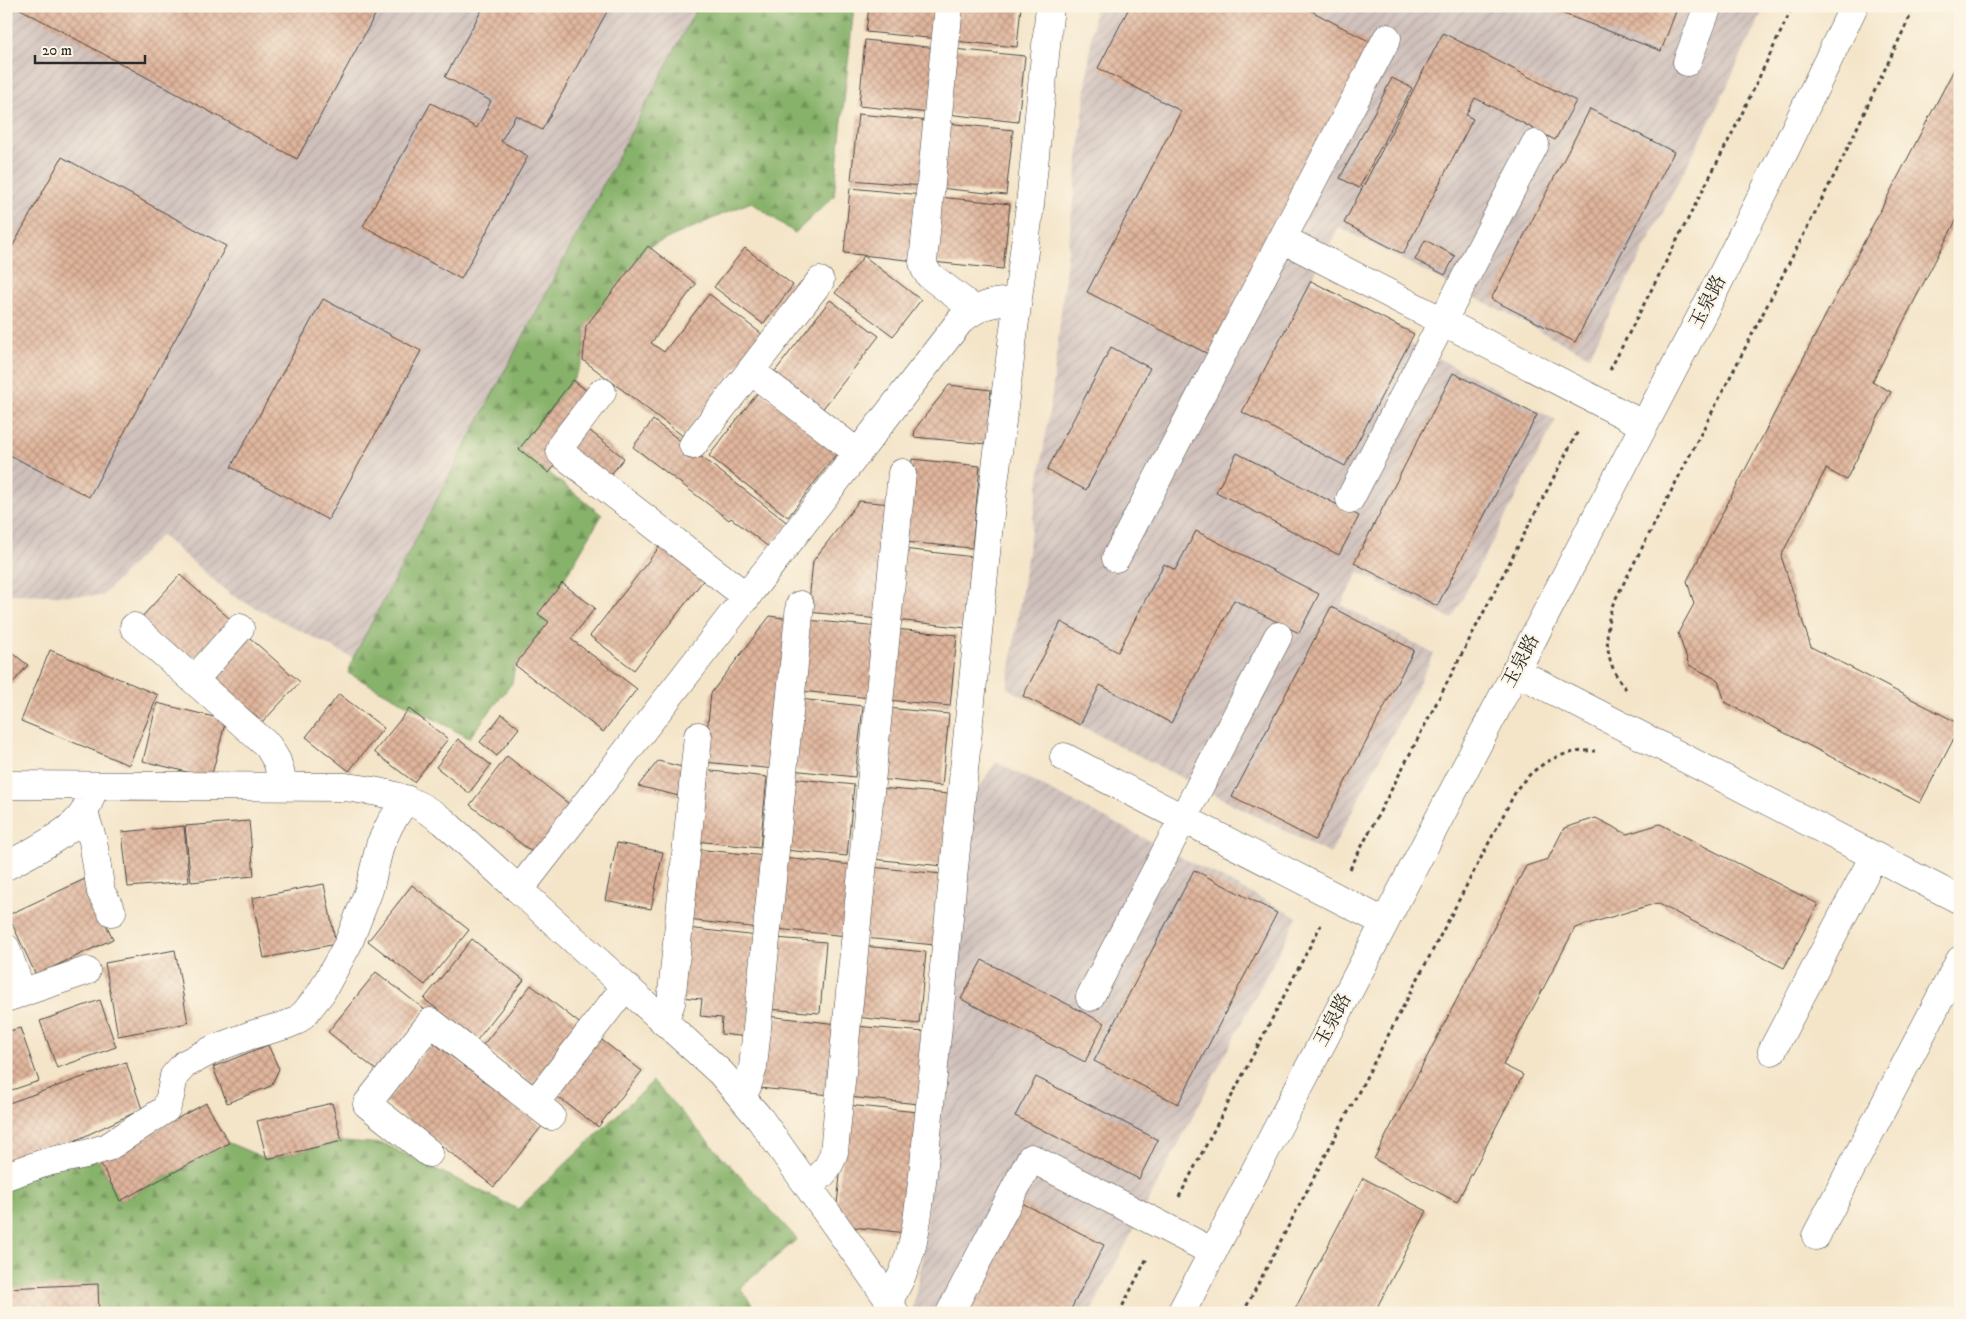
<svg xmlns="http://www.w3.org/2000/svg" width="1966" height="1319" viewBox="0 0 1966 1319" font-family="'IM FELL DW Pica','Noto Serif SC',serif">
	<defs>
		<pattern id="industrial-furrows" width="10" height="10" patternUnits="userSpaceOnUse" patternTransform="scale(1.25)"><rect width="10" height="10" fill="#cfc0bb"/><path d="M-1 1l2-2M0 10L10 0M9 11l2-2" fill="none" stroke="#b2a5a1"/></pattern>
		<pattern id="forest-firs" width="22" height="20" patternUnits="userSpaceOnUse" patternTransform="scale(1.25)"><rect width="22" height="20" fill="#87b26a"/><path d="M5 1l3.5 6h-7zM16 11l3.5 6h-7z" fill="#6f9157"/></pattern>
		<pattern id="building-cross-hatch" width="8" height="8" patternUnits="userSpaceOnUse" patternTransform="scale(1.25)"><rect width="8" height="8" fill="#e1b69d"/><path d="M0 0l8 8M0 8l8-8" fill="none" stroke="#b79480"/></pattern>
	</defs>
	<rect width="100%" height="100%" fill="#fcf5e5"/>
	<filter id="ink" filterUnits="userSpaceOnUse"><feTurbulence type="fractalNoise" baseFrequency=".02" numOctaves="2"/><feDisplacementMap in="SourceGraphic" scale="10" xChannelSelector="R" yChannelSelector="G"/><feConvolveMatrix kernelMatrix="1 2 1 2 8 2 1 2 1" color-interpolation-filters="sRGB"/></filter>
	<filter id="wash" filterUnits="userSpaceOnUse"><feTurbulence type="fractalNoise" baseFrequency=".0096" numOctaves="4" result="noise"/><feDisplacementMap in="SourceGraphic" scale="20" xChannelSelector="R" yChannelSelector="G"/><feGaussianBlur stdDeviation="1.12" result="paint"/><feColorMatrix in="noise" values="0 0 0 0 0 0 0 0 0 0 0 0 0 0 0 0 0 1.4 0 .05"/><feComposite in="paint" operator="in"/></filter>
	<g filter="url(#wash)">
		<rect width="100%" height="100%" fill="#f4e5c9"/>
		<path fill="url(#industrial-furrows)" d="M6 6H698L353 658 231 595 161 535 102 596 6 594Z
			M1095 6H1765L1715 111 1589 356 1339 227 1311 280 1414 334 1409 343 1556 420 1452 619 1359 572 1341 605 1434 654 1330 854 1007 688 1052 394Z
			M996 762 1297 917 1090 1313H912L922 1259 973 797Z"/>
		<path fill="url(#forest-firs)" stroke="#596e4a" d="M698 6H854L834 196 795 233 751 202 648 247 586 326 583 360 573 380 519 449 602 515 562 583 538 613 549 622 515 665 512 683 469 738 348 673 353 658Z
			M653 1081 797 1239 740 1288 758 1313H6V1168L99 1160 120 1201 229 1143 267 1159 342 1141 384 1144 518 1209Z"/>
		<g id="blocks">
			<path fill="url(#building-cross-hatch)" d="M15 6H380L297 159Z
				M484 6H610L542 130 516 115 501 141 528 156 461 279 363 226 431 103 477 128 491 101 445 77Z
				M869 6H941L938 39 866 32Z
				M958 6H1021L1017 47 954 41Z
				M1130 6H1302L1372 43 1210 355 1087 292 1181 111 1098 68Z
				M1543 6H1678L1661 51Z
				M1443 33 1576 101 1555 140 1475 98 1466 115 1473 119 1403 254 1344 223Z
				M865 40 937 48 930 113 859 106Z
				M953 49 1025 56 1018 122 947 114Z
				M1960 58V213L1872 382 1891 392 1846 480 1826 469 1781 556 1811 647 1960 724V727L1920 803 1725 702 1718 680 1689 665 1678 633 1694 604 1687 581Z
				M1392 78 1412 88 1359 188 1340 178Z
				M1590 109 1674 152 1575 342 1491 299Z
				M858 114 930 121 923 186 851 180Z
				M946 123 1013 130 1006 195 939 188Z
				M62 157 226 246 89 497 6 453V258Z
				M850 188 922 195 915 261 844 253Z
				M939 197 1010 204 1003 269 932 262Z
				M1425 240 1455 256 1445 275 1415 260Z
				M648 246 696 284 651 343 664 352 709 294 762 334 683 436 583 360 586 326Z
				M745 248 793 285 763 324 714 287Z
				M864 256 921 300 893 336 835 293Z
				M1311 281 1414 334 1345 466 1242 412Z
				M323 299 421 351 328 520 231 467Z
				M830 300 879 336 821 411 773 374Z
				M1111 347 1150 368 1086 490 1047 470Z
				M1453 373 1537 415 1437 606 1354 563Z
				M573 380 590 393 563 455 549 473 519 449Z
				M949 385 991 390 986 444 914 437 915 429Z
				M759 391 838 452 788 517 709 456Z
				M653 420 789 524 770 548 731 518 729 520 633 447Z
				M585 427 624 458 609 477 570 447Z
				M1237 453 1359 516 1339 555 1216 492Z
				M912 459 980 466 972 548 904 542Z
				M859 501 891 504 879 619 808 612 813 561Z
				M1196 531 1319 594 1299 633 1234 600 1171 723 1100 685 1080 725 1023 696 1061 622 1118 652 1164 564 1175 570Z
				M661 545 705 578 634 670 590 636Z
				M903 549 974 557 967 628 896 620Z
				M180 575 230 619 189 665 139 620Z
				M562 583 595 608 571 639 637 689 603 732 515 665 549 622 538 614Z
				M1331 607 1414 650 1315 840 1232 797Z
				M770 616 790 619 775 769 704 762 711 693Z
				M807 620 879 627 871 698 800 691Z
				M895 629 957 635 950 706 888 700Z
				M250 638 300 682 259 726 210 683Z
				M6 648 28 665 6 691Z
				M50 650 158 695 129 765 21 721Z
				M339 694 384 728 349 771 306 737Z
				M799 699 863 706 855 777 792 770Z
				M157 703 226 720 211 778 143 761Z
				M887 708 949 714 942 786 880 779Z
				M409 709 448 739 414 782 374 752Z
				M502 714 519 728 497 756 480 742Z
				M458 739 491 765 469 793 436 767Z
				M507 756 573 807 536 855 470 805Z
				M658 761 686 768 683 797 638 786Z
				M703 770 767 777 760 848 696 841Z
				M791 778 854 785 847 856 784 850Z
				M879 788 950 794 943 866 872 859Z
				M1596 818 1627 834 1660 824 1818 904 1784 968 1657 903 1575 928 1503 1065 1523 1075 1457 1202 1374 1159 1526 866 1548 859 1564 828Z
				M249 821 254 876 191 882 185 826Z
				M184 826 189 882 128 887 122 832Z
				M617 843 663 852 651 909 605 900Z
				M695 849 766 856 759 928 688 920Z
				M783 858 854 865 847 936 776 929Z
				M871 867 942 874 935 945 864 938Z
				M1194 870 1277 913 1178 1104 1094 1061Z
				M85 879 113 939 36 975 8 915Z
				M324 884 336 944 264 958 252 898Z
				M412 885 469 930 425 985 368 941Z
				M687 928 758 936 748 1037 721 1034 722 1018 700 1016 702 999 680 997Z
				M775 938 826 942 820 1013 767 1009Z
				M472 939 524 980 477 1040 424 999Z
				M863 946 926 952 919 1024 856 1017Z
				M175 950 188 1023 118 1036 105 963Z
				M982 960 1104 1023 1085 1062 961 999Z
				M376 972 424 1009 376 1070 328 1032Z
				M531 985 583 1026 536 1086 483 1045Z
				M100 1000 116 1047 57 1068 40 1021Z
				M767 1016 838 1024 831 1095 759 1088Z
				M855 1026 926 1032 919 1104 848 1097Z
				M20 1028 39 1081 6 1092V1032Z
				M598 1037 642 1071 598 1127 554 1094Z
				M433 1042 542 1126 494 1187 386 1102Z
				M268 1045 279 1069 271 1086 227 1103 213 1067Z
				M126 1062 142 1109 47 1154 6 1168V1104Z
				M1036 1077 1158 1140 1139 1179 1015 1116Z
				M206 1103 229 1143 120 1201 99 1160Z
				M332 1103 342 1141 267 1159 257 1121Z
				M847 1105 918 1112 906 1233 835 1225Z
				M1363 1178 1427 1211 1374 1313H1293Z
				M1020 1202 1104 1245 1069 1313H963Z
				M98 1284 99 1313H6V1288Z"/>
		</g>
	</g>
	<g filter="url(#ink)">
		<use href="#blocks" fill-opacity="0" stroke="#494743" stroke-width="1"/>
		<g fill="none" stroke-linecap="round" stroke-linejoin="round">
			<defs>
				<path id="minor" d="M949 6 923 262 925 269 929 275 975 310
					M1687 62 1708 6
					M1283 239 1644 425
					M751 371 858 453
					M602 392 562 444 560 450 561 453 747 597
					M693 445 820 281
					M1350 499 1535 144
					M1116 558 1387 38
					M134 627 268 746 277 761 284 786
					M1515 671 1960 900
					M194 680 240 628
					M1064 757 1384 922
					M6 785 345 787C385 792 410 796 443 821L721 1073 760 1119 889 1300 895 1313
					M84 813 93 841 101 892 112 912
					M6 866C27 855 73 832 84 812 89 804 91 794 95 786
					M519 890 960 321C978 306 994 300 1017 302
					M6 948 22 993
					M1090 997 1278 636
					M6 998 86 971
					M664 1022 671 1003 698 736
					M1772 1051 1874 856
					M741 1095 747 1087 753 1067 800 605
					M535 1103 625 987
					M429 1153 367 1104 431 1022 551 1116
					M6 1176 47 1162 86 1154 108 1147 166 1109 170 1097 174 1076 185 1064 216 1048 251 1035 286 1025 296 1021 305 1013 321 993 348 944 369 890 380 845 390 824 406 799
					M808 1186C822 1176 829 1169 834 1152L902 473
					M1816 1236 1960 960
					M889 1300C915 1258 917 1222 923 1174L990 514 1030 205 1050 6
					M950 1313 1031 1158 1213 1252
					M1181 1313 1709 301 1787 146 1854 6"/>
			</defs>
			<use href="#minor" stroke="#494743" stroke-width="29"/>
			<path stroke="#494743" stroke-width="3" stroke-dasharray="4 4" stroke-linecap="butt" d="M1610 370 1738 122 1793 6
				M1626 689C1605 666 1603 632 1613 604L1837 170 1915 6
				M1350 869 1579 429
				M1179 1197 1321 925
				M1119 1313 1148 1256
				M1243 1313 1517 789C1536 764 1562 749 1595 751"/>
			<use href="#minor" stroke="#fff" stroke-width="28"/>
		</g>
	</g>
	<g text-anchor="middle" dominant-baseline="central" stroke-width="4.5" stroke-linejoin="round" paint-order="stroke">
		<g font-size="19" fill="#2b2b2b" stroke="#fcf5e5">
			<text transform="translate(1708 302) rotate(-63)">玉泉路</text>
			<text transform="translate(1521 661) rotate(-62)">玉泉路</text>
			<text transform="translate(1333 1020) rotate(-62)">玉泉路</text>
		</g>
	</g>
	<rect width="1966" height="1319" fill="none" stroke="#fcf5e5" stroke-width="25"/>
	<path d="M35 55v8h110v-8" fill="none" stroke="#2b2b2b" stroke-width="2.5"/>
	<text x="42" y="55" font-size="15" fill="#2b2b2b" stroke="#fcf5e5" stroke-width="4" paint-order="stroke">20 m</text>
</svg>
